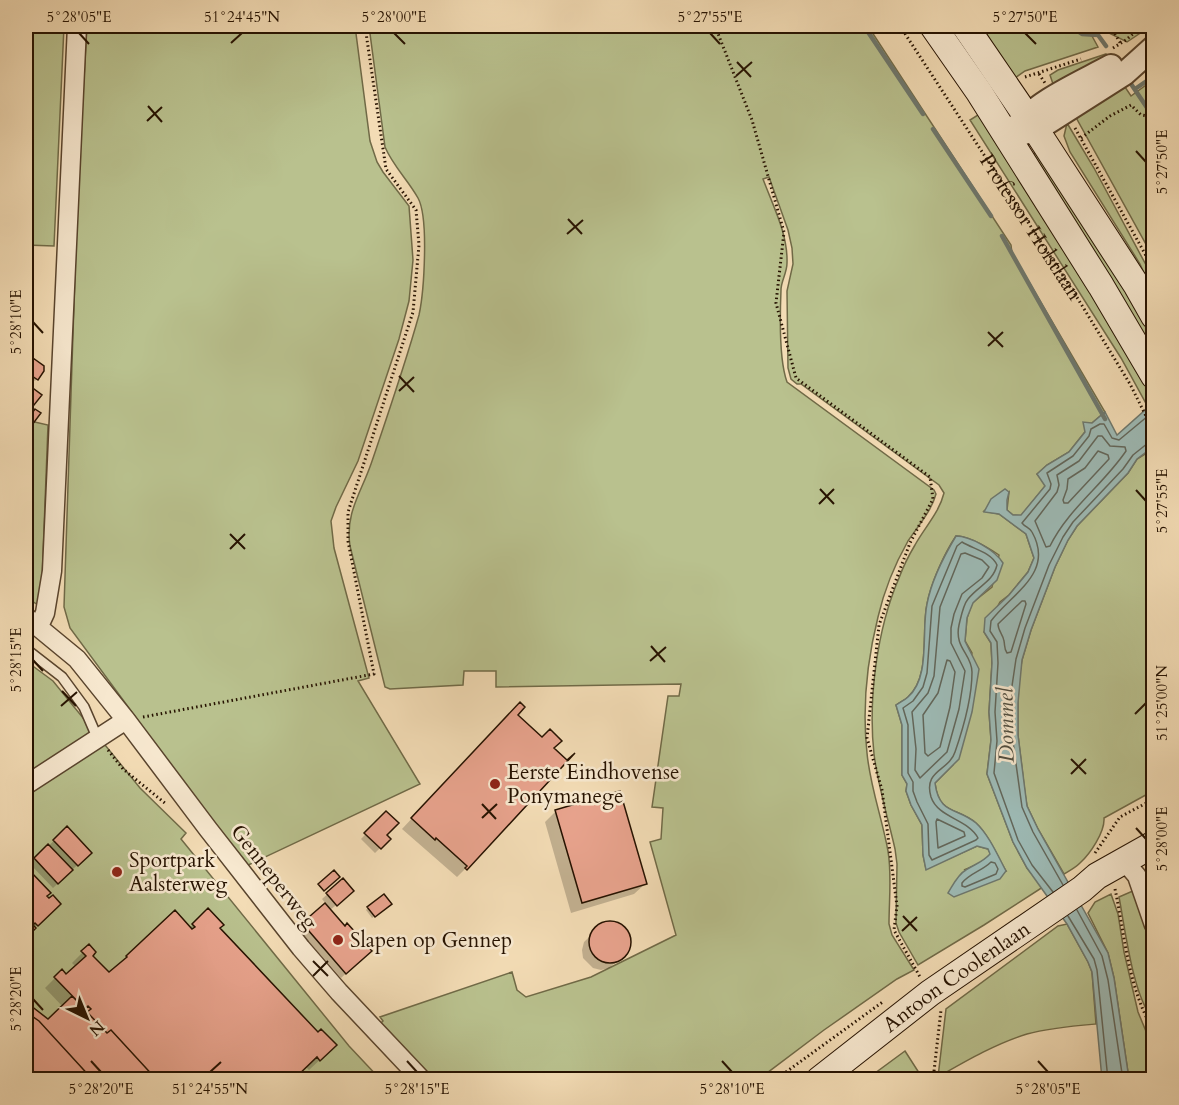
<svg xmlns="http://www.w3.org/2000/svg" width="1179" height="1105" viewBox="0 0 1179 1105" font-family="Cardo,serif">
	<rect width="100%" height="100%" fill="#f3dcb5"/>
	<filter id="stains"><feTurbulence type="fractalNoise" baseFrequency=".00333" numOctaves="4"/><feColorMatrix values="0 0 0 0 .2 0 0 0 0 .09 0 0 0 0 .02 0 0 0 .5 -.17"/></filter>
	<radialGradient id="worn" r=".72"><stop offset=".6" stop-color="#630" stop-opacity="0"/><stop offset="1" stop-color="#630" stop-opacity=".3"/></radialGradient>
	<path fill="#b9c18e" stroke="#706a47" stroke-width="1.5" fill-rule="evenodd" d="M26 26H64L54 246 26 245Z
		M87 26H355L370 141 377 162 383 172 409 206 413 260 409 301 399 339 358 461 336 507 331 521 334 548 369 678 358 681 420 784 244 867 153 749 137 719 70 628 64 607 78 182Z
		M369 26H868L1011 245 1012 253 1105 412 1092 423 1069 452 1047 465 1037 474 1046 485 1021 516 1013 515 1007 510 1009 492 984 511 999 514 1026 534 1034 558 1028 572 1009 595 1000 602 984 632 991 643 992 663 989 712 991 740 987 774 1013 842 1027 868 1043 887 984 925 918 965 899 932 896 923 897 864 895 849C888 818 878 786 874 754 868 699 877 629 899 578 903 567 909 555 915 545 925 527 939 513 944 493L939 485 801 384H797L791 379 788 368 787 291 793 264 792 248 788 230 769 177 763 179C773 206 788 234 787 263 787 273 781 281 781 290 780 314 779 360 787 382L934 490 936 494C931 512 918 526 908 541 895 564 884 591 878 617 867 661 862 707 867 753 870 786 882 818 888 851 892 875 889 900 889 924L892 935 914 970 897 979 824 1030 759 1079H433L380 1024 383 1021 380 1017 512 972 517 990 526 997 591 977 676 935 650 842 661 839 663 808 652 807 668 696H679L681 684 496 687V671H464L463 685 390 689 385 687 350 546C345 513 361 493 371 464 388 414 405 365 419 315 424 292 429 218 418 198 408 180 393 166 385 147ZM956 536C969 536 987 547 999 555L992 587 972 603 967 618 965 641 972 653 953 765 935 783C939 815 957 807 976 823 989 835 997 856 1006 871L964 870 983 862 991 854 988 849 977 846 926 869 923 855 922 825 911 805 906 791 907 784 902 775V725L896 705C900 702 905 700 908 697 931 677 921 631 927 604 931 583 944 554 956 536Z
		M975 26H1070L1092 36 1098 47 1025 71 1012 80Z
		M1095 26H1153V32L1148 28 1127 42Z
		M1106 54 1108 57 1054 87 1050 75 1058 70Z
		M1153 80V257L1073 112 1121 81 1131 96Z
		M981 113 1094 290 1153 396V403L1148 407 1121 358 970 120Z
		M1067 123 1094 168 1153 278V293L1140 264 1070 152 1064 136Z
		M1040 150 1150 328 1153 334V356L1033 154Z
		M26 420 48 425 41 607 26 597Z
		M1153 449V791L1104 818C1105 832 1090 854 1080 863 1075 868 1069 871 1064 874L1038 829 1027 806 1025 793 1018 735V686L1022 660 1031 630 1055 567 1068 540 1077 526 1128 473 1137 459Z
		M26 661 53 681 140 788 186 833 181 839 349 1046 380 1079H26Z
		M1135 890 1153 947V1019C1133 997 1125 928 1119 897Z
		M1111 894 1118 914 1124 952 1138 1012 1150 1041 1149 1058 1153 1079H1129L1114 978 1108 953 1088 913 1095 902Z
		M1067 924 1088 962 1092 972 1096 1024C1073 1026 1049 1028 1027 1034 995 1044 966 1061 938 1077L946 1009 1058 926Z
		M905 1051 923 1079H867Z"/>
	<path fill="#9dbab5" stroke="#6d776d" stroke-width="1.5" d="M1153 403V447L1137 459 1128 473 1077 526 1068 540 1055 567 1031 630 1022 660 1018 703V735L1027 806 1038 829 1108 953 1114 978 1129 1079H1102L1092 972 1088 962 1067 924 1027 868 1013 842 987 774 991 740 989 712 992 663 991 643 984 632 985 618 1009 595 1028 572 1034 558 1026 534 999 514 984 512 991 499 1005 489 1009 492 1007 500V510L1013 515H1021L1045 486 1037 474 1047 465 1069 452 1085 432 1083 422 1092 423 1105 412 1117 435Z
		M956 536C970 536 995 550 1003 563L997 580 973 603 967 618 965 641 979 669 972 712 959 759 935 783C939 815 957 807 976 823 989 835 998 856 1006 871L1000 879 954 897 948 893C953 885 958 874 966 870 975 864 983 862 990 854L988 849 977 846 926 870 923 855 922 825 911 805 906 791 907 784 902 775V725L896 705C900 702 905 700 908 697 931 677 921 631 927 604 931 582 944 556 956 536Z"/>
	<path fill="#0003" d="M32 362 43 370 35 381 26 375V370Z
		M26 385 39 395 28 409 26 407Z
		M509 714 516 715 552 749 467 867 457 877 402 829Z
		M556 811 645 884 634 894 571 913 545 822Z
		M386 813 385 835 389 839 375 853 361 839Z
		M67 828 90 853 53 888 30 864Z
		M31 874 46 896 59 904 26 936V880Z
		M343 880 347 896 329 911 365 956 341 978 298 929 326 904 322 899Z
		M388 906 372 918 366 910 368 908Z
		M208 911 218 928 324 1056 309 1070 306 1067 292 1080H26V1003L48 1021 63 1007 45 988 62 971 66 976 76 967 72 963 89 946 91 956 109 974 189 928Z
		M610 922 624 928 628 934V949L624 955 609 968 601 970 593 968 583 958 582 950 584 942 603 924Z"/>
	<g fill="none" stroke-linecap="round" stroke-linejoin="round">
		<path stroke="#62665a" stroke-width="1.5" d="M1098 436H1102L1110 446 1125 447 1126 451C1103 485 1068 509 1050 546L1046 547 1035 521 1057 492 1059 485 1057 475 1079 461Z
			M1098 451 1108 455 1109 459 1068 503H1064L1063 500 1067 489 1068 479 1085 468Z
			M962 542C973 549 991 552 997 565 993 582 978 586 968 599 963 605 961 617 959 625 954 648 972 654 972 672 972 696 963 729 955 752 949 771 923 770 931 797 938 818 968 819 978 838L976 840 932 860 929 855 928 824 917 802 913 791V782L908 773V725L903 708 913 701 923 687 927 673 932 606 957 546Z
			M965 553 982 560 989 567 982 578 962 594 954 614 951 628V643L965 671 959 709 947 752 920 778 915 770 916 749 912 712 928 693 934 676 940 607 961 554Z
			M1022 601H1025L1026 604 1011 652 1007 653C1004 649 1005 646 1004 641 1003 634 998 631 998 624Z
			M947 660 950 661 955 672 950 707 940 747 928 756 925 753 923 715 938 693Z
			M937 819 964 832 965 836 938 848 936 822Z
			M991 862 995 863 998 869 996 874 965 887 962 886V883C970 873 982 871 991 862Z
			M1063 885 1033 832 1022 807 1012 735V686L1016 659 1025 628 1049 565 1063 537 1073 522 1123 469 1133 455 1148 443 1154 442
			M1053 892 1032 865 1018 840 994 773 997 741 995 712 998 663 997 642 990 631 991 621C1012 593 1055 573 1032 532 1030 528 1025 527 1022 523L1050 489 1051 484 1047 473 1073 456 1089 436 1091 429 1100 424H1104L1112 438 1119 440 1154 411
			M1077 910 1102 956 1108 980 1123 1080
			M1068 916 1094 959 1097 970 1108 1080"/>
		<path stroke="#6d776d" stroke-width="4.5" d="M864 26 923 114
			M1070 26 1082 34 1098 35 1106 46
			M1127 78 1152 115
			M1135 89 1154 76
			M933 129 991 216
			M1002 236 1105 419"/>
	</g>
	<path fill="#e8a38d" stroke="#261200" stroke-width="1.5" d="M33 358 44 366V371L38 380 26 372Z
		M26 383 42 395 34 405 26 398Z
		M35 409 41 413 32 425 26 421Z
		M520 702 525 707 518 715 542 737 550 729 562 741 554 748 567 760 575 753 467 870 465 868 467 866 436 838 435 840 411 818Z
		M620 791 647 884 582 903 555 810Z
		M386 811 399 823 387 835 391 839 381 849 364 833Z
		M67 826 92 853 78 866 53 840Z
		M48 844 73 870 58 884 34 858Z
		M334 870 340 877 324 891 318 884Z
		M31 872 51 893 47 896 49 898 53 895 61 904 38 926 35 923 33 925 36 928 27 937 26 883 28 882 26 878Z
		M343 878 354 891 337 906 326 893Z
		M384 894 392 904 375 917 367 907Z
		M325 903 345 926 347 923 372 951 346 974 302 923Z
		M208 908 224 925 220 928 318 1032 321 1029 337 1045 320 1061 317 1057 293 1080H157L111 1030 107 1033 87 1012 91 1009 88 1006 85 1009 54 977 62 969 66 974 86 956 81 951 89 944 96 952 93 956 109 972 127 957 126 956 175 910 192 929 195 927 192 924Z
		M589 942a21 21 0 1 1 42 0a21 21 0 1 1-42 0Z
		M72 996 85 1009 88 1006 91 1009 87 1012 107 1033 111 1030 157 1080H93L39 1021 26 1012V1002L48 1019Z
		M26 1012 39 1021 93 1080H28L26 1076Z"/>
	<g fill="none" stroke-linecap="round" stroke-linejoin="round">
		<defs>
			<path id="service" d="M26 649 62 677 84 707 97 737"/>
			<path id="minor" d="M26 617 77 659 126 720 208 829 301 948 339 992 422 1080
				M39 626 45 613 52 571 77 26
				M26 785 126 720
				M1125 862 1137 876 1154 925"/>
			<path id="tertiary" d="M1014 129C1039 100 1078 84 1111 66
				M1007 137 1036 130 1124 74 1154 47"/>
			<g id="secondary">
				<path d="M933 26 979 92 1101 286 1154 376"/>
				<path d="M965 26 1036 130 1137 286 1154 316"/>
				<path id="s2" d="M819 1080 930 993 1082 889 1097 876 1154 844"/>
			</g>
		</defs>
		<use href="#service" stroke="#59442d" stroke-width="12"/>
		<use href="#minor" stroke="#59442d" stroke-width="21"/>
		<use href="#tertiary" stroke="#59442d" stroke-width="26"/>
		<use href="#secondary" stroke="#261200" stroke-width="28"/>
		<g stroke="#261200" stroke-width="3" stroke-dasharray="1.5 3" stroke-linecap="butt">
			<path d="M715 26 752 120 784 232 776 303 796 378 930 477 933 499 910 543 879 625 867 738 882 790 897 906 894 930 920 977"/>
			<path id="s1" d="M900 26 1078 299 1130 384 1154 432"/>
			<path d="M1110 26 1121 44"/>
			<path d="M1113 48 1126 40 1142 26"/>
			<path d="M1039 74 1045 83"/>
			<path d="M1025 77 1081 59"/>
			<path d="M1154 98 1152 100 1154 105"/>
			<path d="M1075 128 1154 270"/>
			<path d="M1081 138 1110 116 1131 105 1141 115 1154 117"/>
			<path d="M143 717 374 674 348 541V512L413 312 419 245 416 210 386 169 365 26"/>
			<path d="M108 750 123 769 166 804"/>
			<path d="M1095 853 1120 817 1154 799"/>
			<path d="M1115 889C1125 936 1128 989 1154 1031"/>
			<path d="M775 1080 884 1001"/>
			<path d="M933 1080 941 1010"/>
		</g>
		<use href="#service" stroke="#f7e8cf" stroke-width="9"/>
		<use href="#minor" stroke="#f7e8cf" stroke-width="18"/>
		<use href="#tertiary" stroke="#f7e8cf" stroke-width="22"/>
		<use href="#secondary" stroke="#f7e8cf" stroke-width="26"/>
	</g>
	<path fill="none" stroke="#261200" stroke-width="2" d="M79 33 89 44M394 33 405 44M710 33 720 44M1025 33 1036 44M231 43 242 33M737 62 751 77M736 76 752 62M148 106 162 122M147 121 162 107M1136 151 1146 162M568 219 582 234M567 234 583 220M33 322 43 333M988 332 1003 347M988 346 1003 332M399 376 414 392M399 391 414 377M820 489 834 504M1136 490 1146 501M819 504 834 489M230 534 245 549M230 549 245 534M651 646 665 662M33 660 43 671M650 661 666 647M62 691 76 706M61 706 77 692M1135 714 1146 703M1071 759 1086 774M1071 774 1086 759M482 804 496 819M482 818 497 804M1136 828 1146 839M903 916 917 931M902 931 917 917M313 961 328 976M313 976 328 961M33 999 43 1010M91 1061 101 1072M407 1061 417 1072M722 1061 732 1072M1038 1061 1048 1072M210 1072 221 1062"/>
	<g fill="#8f2418" stroke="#f7e8cf" stroke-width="2">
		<circle cx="495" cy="784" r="6"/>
		<circle cx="117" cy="872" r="6"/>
		<circle cx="338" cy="940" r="6"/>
	</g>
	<g text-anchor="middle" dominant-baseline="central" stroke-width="5" stroke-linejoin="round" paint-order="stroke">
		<g font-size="21" fill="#261200" stroke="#f7e8cf">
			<text stroke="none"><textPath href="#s1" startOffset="240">Professor Holstlaan</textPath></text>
			<text transform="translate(274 877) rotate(52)">Genneperweg</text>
			<text stroke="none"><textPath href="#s2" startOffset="172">Antoon Coolenlaan</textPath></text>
		</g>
		<g font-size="21" fill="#261200" stroke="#f7e8cf" text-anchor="start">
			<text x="507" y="772">Eerste Eindhovense<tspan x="507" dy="24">Ponymanege</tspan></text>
			<text x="129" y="860">Sportpark<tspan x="129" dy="24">Aalsterweg</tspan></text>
			<text x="350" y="940">Slapen op Gennep</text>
		</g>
		<g font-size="22" font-style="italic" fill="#504d3f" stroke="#f7e8cf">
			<text transform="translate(1006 725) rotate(-91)">Dommel</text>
		</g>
	</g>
	<rect width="1179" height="1105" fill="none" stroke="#f3dcb5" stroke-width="66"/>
	<g transform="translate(87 1018) rotate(137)" stroke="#f7e8cf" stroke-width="4.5" paint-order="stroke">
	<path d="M0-4.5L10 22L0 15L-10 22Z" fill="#261200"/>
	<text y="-9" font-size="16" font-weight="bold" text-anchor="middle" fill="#261200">N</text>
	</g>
	<rect x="33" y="33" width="1113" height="1039" fill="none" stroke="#261200" stroke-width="2"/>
	<g font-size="15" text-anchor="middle" fill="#261200">
		<text x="79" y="22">5°28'05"E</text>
		<text x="242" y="22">51°24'45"N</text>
		<text x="394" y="22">5°28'00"E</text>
		<text x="710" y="22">5°27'55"E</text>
		<text x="1025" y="22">5°27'50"E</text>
		<text transform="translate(1162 162) rotate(-90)" y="5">5°27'50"E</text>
		<text transform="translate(16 322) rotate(-90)" y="5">5°28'10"E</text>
		<text transform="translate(1162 501) rotate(-90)" y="5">5°27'55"E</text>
		<text transform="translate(16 660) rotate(-90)" y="5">5°28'15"E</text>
		<text transform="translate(1162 703) rotate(-90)" y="5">51°25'00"N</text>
		<text transform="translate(1162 839) rotate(-90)" y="5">5°28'00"E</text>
		<text transform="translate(16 999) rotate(-90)" y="5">5°28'20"E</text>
		<text x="101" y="1094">5°28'20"E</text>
		<text x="210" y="1094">51°24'55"N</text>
		<text x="417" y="1094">5°28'15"E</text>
		<text x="732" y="1094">5°28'10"E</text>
		<text x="1048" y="1094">5°28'05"E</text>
	</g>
	<rect width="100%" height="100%" filter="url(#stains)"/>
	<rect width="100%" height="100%" fill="url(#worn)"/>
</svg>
